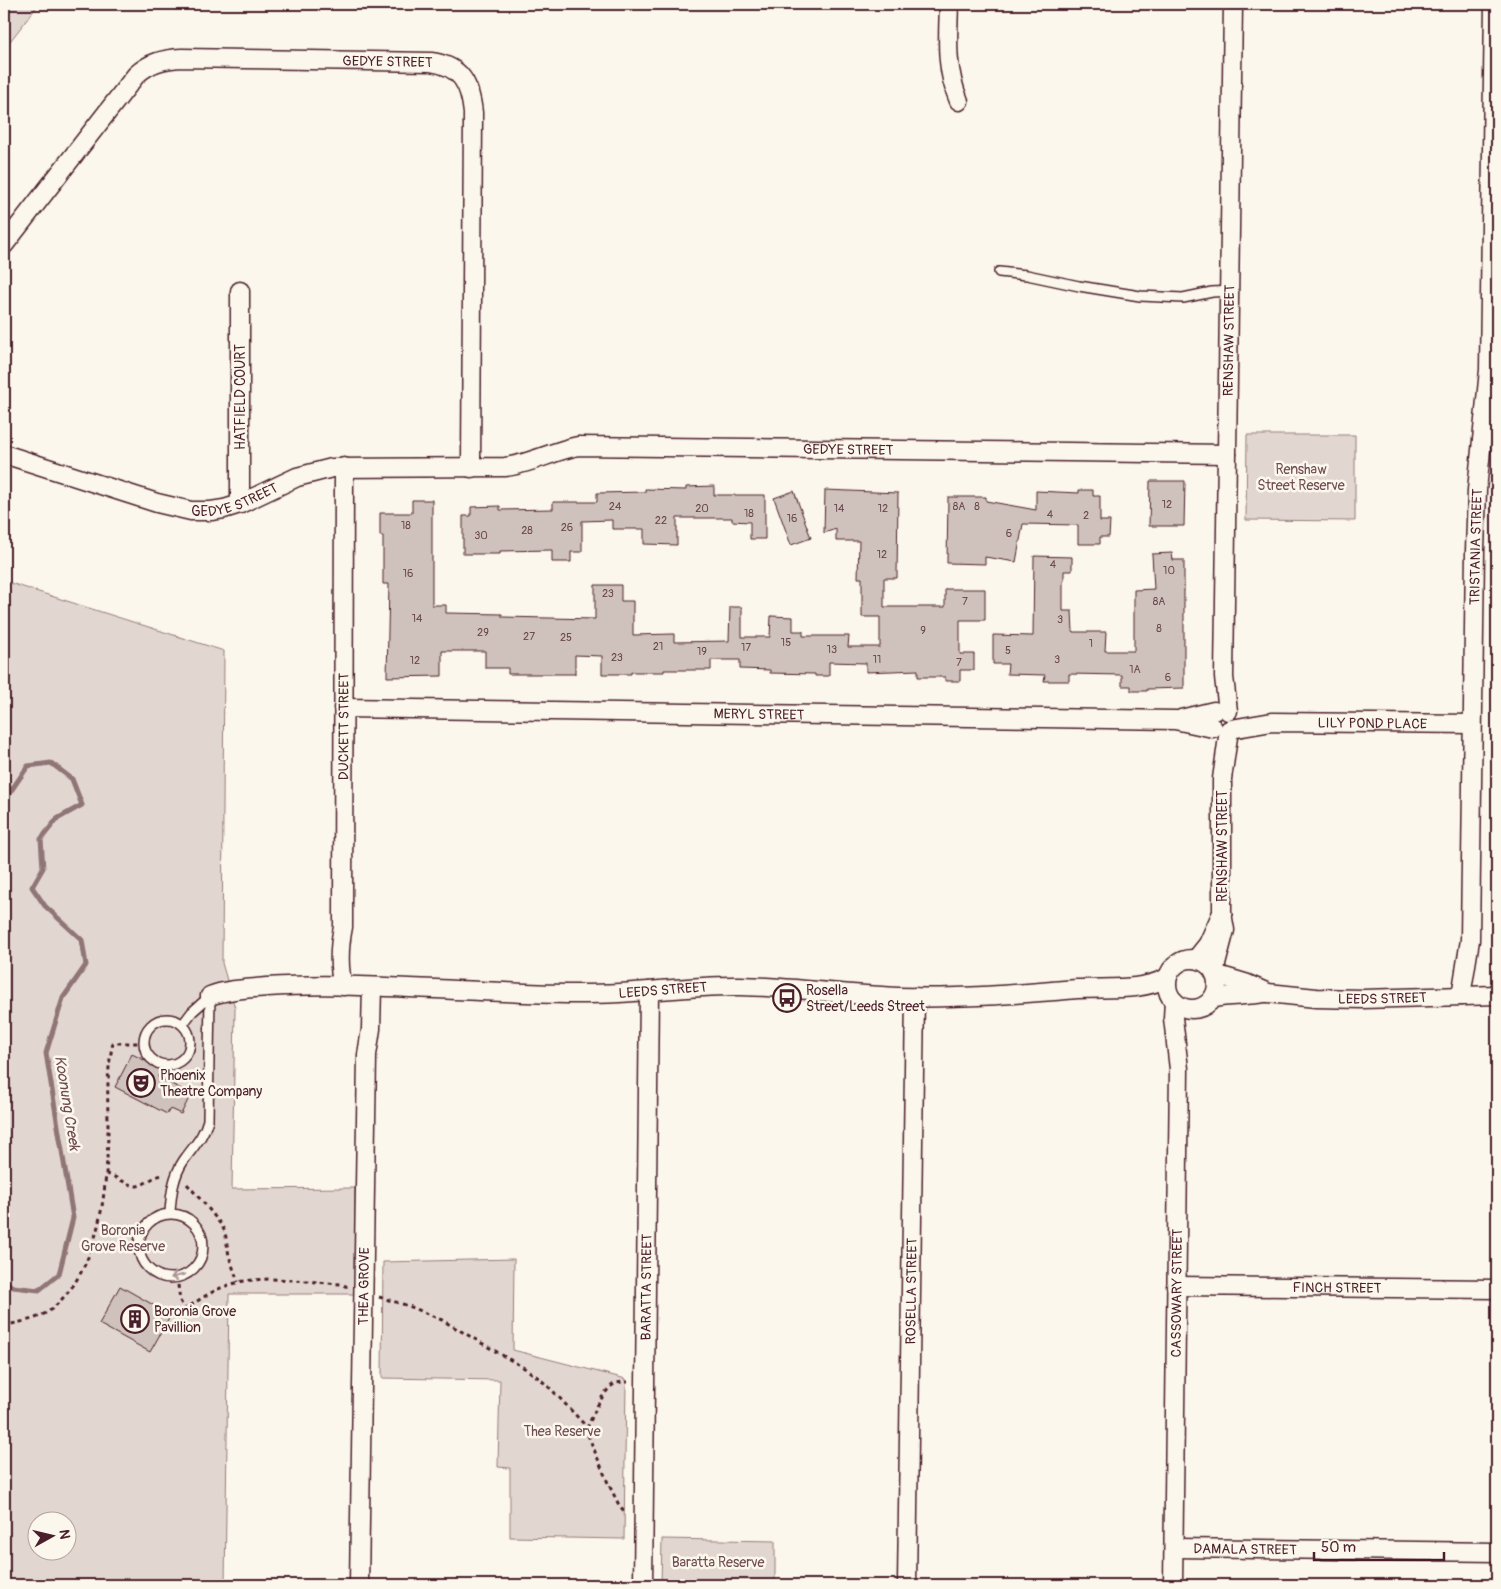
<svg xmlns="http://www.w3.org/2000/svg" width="1501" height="1589" viewBox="0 0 1501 1589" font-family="Pangolin,sans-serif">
	<rect width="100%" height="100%" fill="#fbf7ec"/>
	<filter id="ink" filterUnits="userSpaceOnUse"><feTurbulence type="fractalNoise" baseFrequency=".02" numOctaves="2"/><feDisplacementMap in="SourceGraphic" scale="10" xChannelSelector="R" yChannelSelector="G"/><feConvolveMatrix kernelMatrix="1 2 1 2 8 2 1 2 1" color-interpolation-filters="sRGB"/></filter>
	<g filter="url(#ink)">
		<path fill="#e2d7d0" stroke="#967b7e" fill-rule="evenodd" d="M4 4H39L4 49Z
			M1247 435H1355V521L1246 520Z
			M4 581 224 651 222 963 235 1008 232 1189 355 1188V1294H229L225 1585H4ZM38 1522H68V1552H38Z
			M514 1259 513 1350 626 1379 624 1539 510 1537V1468L498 1467 500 1380 382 1378 383 1262Z
			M662 1539 775 1541V1585H661Z"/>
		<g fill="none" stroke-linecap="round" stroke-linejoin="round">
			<path stroke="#907477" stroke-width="5" d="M4 801 28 766 51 763 72 779 82 805 57 819 41 839 43 868 32 887 45 906 82 940 86 965 63 998 46 1053 73 1218 59 1274 39 1290 13 1287 4 1281"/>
		</g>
		<path fill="#cfc2bc" stroke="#4a1f2b" d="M1150 481H1185L1184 526H1149Z
			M714 486V495H765V539H750V522L732 521V518H677V545L644 544V529H612V520L582 521V552H571V562H552V550L500 551V554H463V516H471V507L500 506V510L553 509V502H597V493L645 492V489L686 490V487Z
			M825 490 898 493 897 578H884V607H945V589H985V620H960V654H974V670H960V681H945V677H918V670L866 672V663L829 662V676H815V674L770 673V670L740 669V660H711V670H664V672H631V674H602V656L575 655V674H508V668H485V651H442V676L387 677 389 584H383V536H380V513H412V500H432V605H446V613L502 614V617L595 619V585H621V601H633V635L674 634V642L729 641 730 607H742V637H770L771 616 793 617V631H803V636H849L848 647H880V617H862V578H858L859 541H836V529L824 533Z
			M1079 490H1093V496H1100V521H1110L1109 537H1100V544H1078V525L1023 524 1016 562 985 557V564L947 563 948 497H986V501L1036 510V491L1079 493Z
			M794 491 811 538 791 545 774 498Z
			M1172 553 1173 560H1184V688L1147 689V691H1131V686H1122V675L1069 674V681H1044L1045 675 1007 674 1008 664H993V635L1033 636 1034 556 1072 557V571H1064V581H1063V611H1072L1073 632H1106L1105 651H1134V590L1154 589 1152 554Z
			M132 1054 162 1069 158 1077 191 1094 181 1114 170 1109 167 1114 115 1087Z
			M120 1286 171 1315 150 1352 99 1324Z"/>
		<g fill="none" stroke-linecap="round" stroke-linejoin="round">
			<defs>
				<path id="service" d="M999 272 1027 275 1079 286 1140 296 1183 298 1212 292 1230 291
					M144 1042a23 23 0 1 1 46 0a23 23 0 1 1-46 0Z
					M183 1024 192 1012 210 996
					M170 1213C171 1195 173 1176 184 1160 194 1146 204 1136 208 1120L210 996
					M139 1246a32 32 0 1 1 64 0a32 32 0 1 1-64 0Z"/>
				<g id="minor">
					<path d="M949 4C948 39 945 68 959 101"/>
					<path id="s1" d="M4 245 136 75C150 62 164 59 182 58L431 62C461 66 470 84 473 113L471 468"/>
					<path id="s2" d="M4 454 157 503 191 511H211L224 509 240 504 297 477 332 468 505 467C530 464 553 451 578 446L1227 454"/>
					<path d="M240 504V291"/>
					<path id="s3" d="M343 708 1175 720 1213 728"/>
					<path id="s4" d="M1228 711 1224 677 1233 4"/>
					<path d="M1181 719 1214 711"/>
					<path id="s5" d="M1231 729 1272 722 1472 724"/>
					<circle cx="1192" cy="984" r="25"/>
					<path d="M1196 959 1208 944 1221 915"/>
					<path d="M1214 972 1225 930 1222 913V779L1229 730"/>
					<path id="s6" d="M1215 974 1245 983 1268 993 1316 998 1363 999 1497 995"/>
					<path id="s7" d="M343 986C338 966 339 947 343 927L344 467"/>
					<path id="s8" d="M210 996C228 989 248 989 267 987 329 983 393 987 455 990 510 992 565 996 619 993 659 991 700 985 740 986 793 987 846 995 899 997 959 999 1018 994 1077 989 1108 987 1139 992 1167 978"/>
					<path id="s9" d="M1461 996 1470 940 1475 551 1477 490 1489 370 1494 4"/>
					<path d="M1213 998C1231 995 1248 996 1265 993"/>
					<path id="s10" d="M1176 1286 1497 1289"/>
					<path id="s11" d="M1174 1548 1497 1552"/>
					<path id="s12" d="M359 1585 367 1055 371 1029 372 987"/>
					<path id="s13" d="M643 1585 649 991"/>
					<path id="s14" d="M907 1585 915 997"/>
					<path id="s15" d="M1173 1585 1179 1069 1173 1018 1174 1001"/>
				</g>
			</defs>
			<use href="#service" stroke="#4a1f2b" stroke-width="12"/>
			<use href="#minor" stroke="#4a1f2b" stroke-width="21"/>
			<path stroke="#4a1f2b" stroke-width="3" stroke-dasharray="4 4" stroke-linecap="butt" d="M106 1174C116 1176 128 1186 137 1186 146 1185 152 1176 163 1175
				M187 1184 208 1208 222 1226 225 1232 229 1256 238 1282
				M177 1277 180 1301 185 1309C198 1301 211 1291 226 1286 260 1273 305 1282 342 1284L346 1286V1288
				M379 1297 409 1306 442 1320 526 1369 540 1379 553 1391 583 1423 608 1483 619 1505 626 1513
				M4 1326C17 1322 32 1321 44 1314 54 1309 62 1299 69 1291 102 1248 107 1183 108 1131 108 1101 106 1072 113 1043H144
				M587 1428C593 1415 603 1389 616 1383 620 1382 624 1382 628 1382"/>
			<use href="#service" stroke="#fbf7ec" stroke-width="9"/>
			<use href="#minor" stroke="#fbf7ec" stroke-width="18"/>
		</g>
		<defs><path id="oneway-shaft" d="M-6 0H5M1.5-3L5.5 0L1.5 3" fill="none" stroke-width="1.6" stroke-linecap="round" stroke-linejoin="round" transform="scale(1.25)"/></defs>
		<use stroke="#ab9695" href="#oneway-shaft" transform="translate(178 1276) rotate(167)"/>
	</g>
	<defs>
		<symbol id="bus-ring" viewBox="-11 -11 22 22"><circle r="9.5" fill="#fbf7ec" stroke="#4a1f2b" stroke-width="1.5"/><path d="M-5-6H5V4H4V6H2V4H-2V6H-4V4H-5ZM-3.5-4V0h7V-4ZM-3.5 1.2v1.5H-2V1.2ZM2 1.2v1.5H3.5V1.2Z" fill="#4a1f2b"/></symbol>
		<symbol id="theatre-ring" viewBox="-11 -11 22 22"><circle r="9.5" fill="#fbf7ec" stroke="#4a1f2b" stroke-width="1.5"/><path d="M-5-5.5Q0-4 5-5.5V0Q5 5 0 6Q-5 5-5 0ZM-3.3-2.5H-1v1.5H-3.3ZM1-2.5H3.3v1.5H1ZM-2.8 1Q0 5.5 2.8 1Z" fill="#4a1f2b"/></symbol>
		<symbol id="building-ring" viewBox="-11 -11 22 22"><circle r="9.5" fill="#fbf7ec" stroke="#4a1f2b" stroke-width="1.5"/><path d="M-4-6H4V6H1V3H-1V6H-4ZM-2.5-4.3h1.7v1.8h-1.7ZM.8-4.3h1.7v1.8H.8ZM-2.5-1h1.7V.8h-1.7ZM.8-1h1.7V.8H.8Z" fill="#4a1f2b"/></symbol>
	</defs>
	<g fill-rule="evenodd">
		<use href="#bus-ring" x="771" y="982" width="32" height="32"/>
		<use href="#theatre-ring" x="125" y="1067" width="32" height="32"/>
		<use href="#building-ring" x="119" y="1303" width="32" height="32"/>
	</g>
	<g text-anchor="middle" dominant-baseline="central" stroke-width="5" stroke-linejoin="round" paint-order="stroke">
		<g font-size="11" fill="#6b484f">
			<text x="1167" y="504">12</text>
			<text x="615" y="506">24</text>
			<text x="959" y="506">8A</text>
			<text x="977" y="506">8</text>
			<text x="702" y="508">20</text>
			<text x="839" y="508">14</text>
			<text x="883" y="508">12</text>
			<text x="749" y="513">18</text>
			<text x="1050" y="514">4</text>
			<text x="1086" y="515">2</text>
			<text x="792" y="518">16</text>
			<text x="661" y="520">22</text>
			<text x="406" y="525">18</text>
			<text x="567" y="527">26</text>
			<text x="527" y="530">28</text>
			<text x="1009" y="533">6</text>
			<text x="481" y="535">30</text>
			<text x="882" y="554">12</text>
			<text x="1053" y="564">4</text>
			<text x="1169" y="570">10</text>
			<text x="408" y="573">16</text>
			<text x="608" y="593">23</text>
			<text x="965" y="601">7</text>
			<text x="1159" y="601">8A</text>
			<text x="417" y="618">14</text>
			<text x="1060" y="619">3</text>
			<text x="1159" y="628">8</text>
			<text x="923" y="630">9</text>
			<text x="483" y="632">29</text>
			<text x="529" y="636">27</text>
			<text x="566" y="637">25</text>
			<text x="786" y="642">15</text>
			<text x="1091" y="643">1</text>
			<text x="658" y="646">21</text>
			<text x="746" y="647">17</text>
			<text x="832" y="649">13</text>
			<text x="1008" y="650">5</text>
			<text x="702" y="651">19</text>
			<text x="617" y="657">23</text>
			<text x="877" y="659">11</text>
			<text x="1057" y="659">3</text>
			<text x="415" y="660">12</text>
			<text x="959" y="662">7</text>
			<text x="1135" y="669">1A</text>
			<text x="1168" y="677">6</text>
		</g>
		<g font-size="14" fill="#4a1f2b" stroke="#fbf7ec">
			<text stroke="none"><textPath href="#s1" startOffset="471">GEDYE STREET</textPath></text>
			<text stroke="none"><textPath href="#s4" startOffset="371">RENSHAW STREET</textPath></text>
			<text transform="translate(240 397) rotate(-90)">HATFIELD COURT</text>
			<text stroke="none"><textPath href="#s2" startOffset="864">GEDYE STREET</textPath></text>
			<text stroke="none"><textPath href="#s2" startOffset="241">GEDYE STREET</textPath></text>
			<text stroke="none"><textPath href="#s9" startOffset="450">TRISTANIA STREET</textPath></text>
			<text stroke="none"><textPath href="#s3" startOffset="416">MERYL STREET</textPath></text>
			<text stroke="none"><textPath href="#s5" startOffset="142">LILY POND PLACE</textPath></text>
			<text stroke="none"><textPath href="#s7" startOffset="260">DUCKETT STREET</textPath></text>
			<text transform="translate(1222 846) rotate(-90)">RENSHAW STREET</text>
			<text stroke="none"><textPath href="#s8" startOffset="454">LEEDS STREET</textPath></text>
			<text stroke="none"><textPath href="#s6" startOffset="171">LEEDS STREET</textPath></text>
			<text stroke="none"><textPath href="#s12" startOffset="299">THEA GROVE</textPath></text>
			<text stroke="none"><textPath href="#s10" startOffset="161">FINCH STREET</textPath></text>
			<text stroke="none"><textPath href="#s13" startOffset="298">BARATTA STREET</textPath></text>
			<text stroke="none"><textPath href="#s14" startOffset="294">ROSELLA STREET</textPath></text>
			<text stroke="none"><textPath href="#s15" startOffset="292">CASSOWARY STREET</textPath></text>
			<text stroke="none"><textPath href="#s11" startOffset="71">DAMALA STREET</textPath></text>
		</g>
		<g font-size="14" fill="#704d54" stroke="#fbf7ec">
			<text x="1301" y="469">Renshaw<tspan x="1301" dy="16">Street Reserve</tspan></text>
			<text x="123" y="1230">Boronia<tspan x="123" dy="16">Grove Reserve</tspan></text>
			<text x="562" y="1431">Thea Reserve</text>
			<text x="718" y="1562">Baratta Reserve</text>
		</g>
		<g font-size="14" fill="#4a1f2b" stroke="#fbf7ec" text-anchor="start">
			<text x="806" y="990">Rosella<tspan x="806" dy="16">Street/Leeds Street</tspan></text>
			<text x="160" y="1075">Phoenix<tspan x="160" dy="16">Theatre Company</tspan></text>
			<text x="154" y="1311">Boronia Grove<tspan x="154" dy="16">Pavillion</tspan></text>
		</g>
		<g font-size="15" font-style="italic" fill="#6d4a51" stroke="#fbf7ec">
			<text transform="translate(67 1103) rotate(81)">Koonung Creek</text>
		</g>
	</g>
	<rect width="1501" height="1589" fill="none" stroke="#fbf7ec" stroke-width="20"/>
	<rect x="10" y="10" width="1481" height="1569" fill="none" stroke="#4a1f2b" stroke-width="2" filter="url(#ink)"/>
	<g transform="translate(52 1536) rotate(82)"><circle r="24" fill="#fbf7ec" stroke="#b4a19f"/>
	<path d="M0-4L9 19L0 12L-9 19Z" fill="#4a1f2b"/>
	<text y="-8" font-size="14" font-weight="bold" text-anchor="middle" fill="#4a1f2b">N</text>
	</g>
	<path d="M1314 1552v8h130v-8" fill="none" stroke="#4a1f2b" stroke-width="2.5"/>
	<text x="1321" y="1552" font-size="15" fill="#4a1f2b" stroke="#fbf7ec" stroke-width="4" paint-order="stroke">50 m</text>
</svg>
